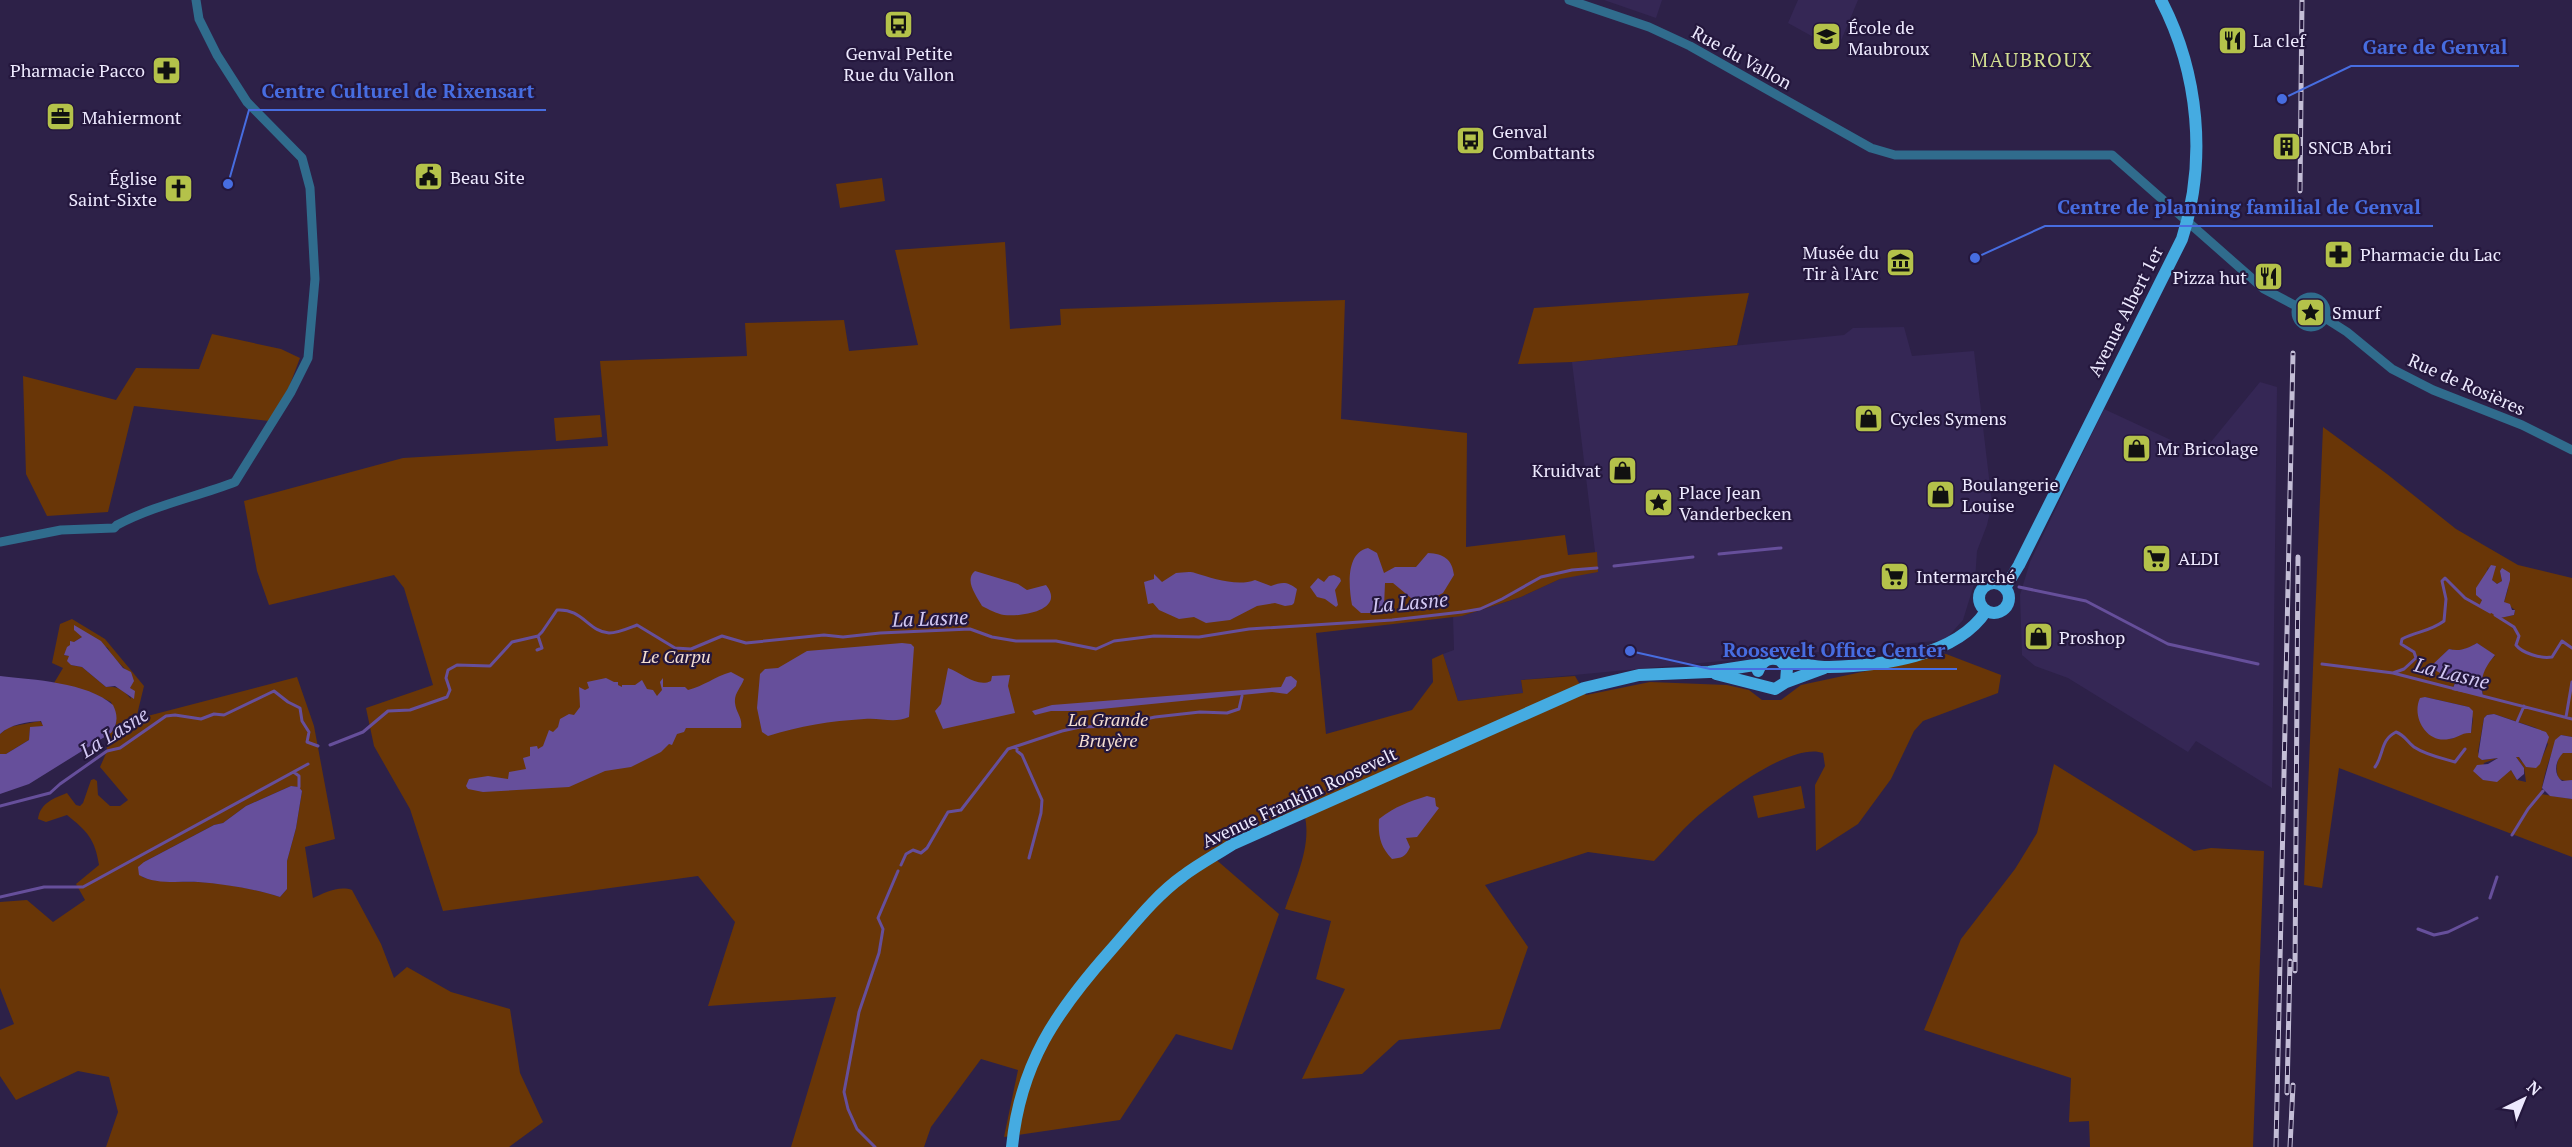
<svg xmlns="http://www.w3.org/2000/svg" width="2572" height="1147" viewBox="0 0 2572 1147" font-family="'PT Serif',serif">
	<rect width="100%" height="100%" fill="#2d2148"/>
	<path fill="#352755" d="M1604 0H1662L1656 18Z
		M1798 0H1858L1837 50 1788 23Z
		M1904 327 1912 356 1974 351 1992 503 1987 525 1977 551 1975 581 1963 620 1945 640 1521 680 1523 693 1458 701 1443 654 1454 650 1453 616H1462L1491 607 1521 597 1560 579 1597 568 1572 362 1844 335 1853 328Z
		M2260 382 2277 387 2272 788 2196 741 2188 752 2068 678 2035 666 2022 655 2020 595 2030 562 2104 409 2201 454Z"/>
	<path fill="#693607" fill-rule="evenodd" d="M882 178 885 201 840 208 836 184Z
		M1005 242 1010 329 1061 325 1060 309 1345 300 1341 419 1467 433 1466 547 1565 535 1568 555 1597 552 1598 572 1560 579 1521 597 1462 616 1316 633 1326 734 1412 710 1433 682 1432 659 1443 654 1458 701 1523 693 1521 680 1575 676 1586 695 1650 682 1727 685 1749 690 1762 700H1781L1801 685 1946 654 2001 675 1998 693 1923 721 1914 731 1891 779 1858 824 1816 851 1815 785 1825 766 1823 753C1792 741 1716 799 1692 821 1679 833 1667 848 1654 861L1588 852 1485 885 1528 947 1500 1029 1399 1040 1362 1074 1302 1079 1345 989 1316 979 1331 921 1285 909C1295 880 1313 844 1304 813L1213 857 1279 914 1232 1050 1176 1034 1120 1120 1004 1137 1018 1070 981 1059 931 1127 924 1147H791L836 997 708 1006 735 922 698 876 443 911 410 809 374 746 366 708 433 685 404 588 394 575 269 605 257 571 244 501 403 458 608 446 600 361 747 356 745 323 844 320 849 351 918 345 895 250Z
		M1749 293 1737 345 1572 362 1518 364 1534 308Z
		M212 334 281 349 300 358 289 387 269 421 134 406 108 512 47 516 26 474 23 376 116 400 136 368 199 369Z
		M600 415 602 437 556 441 554 418Z
		M2323 427 2387 474 2456 529 2518 565 2572 578V737L2561 735C2550 753 2544 774 2541 794L2572 799V857L2339 768 2322 888 2304 885ZM2488 567 2492 580 2497 584 2502 581 2500 571 2508 589 2504 602 2515 610 2514 615 2499 618 2481 604ZM2477 643 2495 656C2482 667 2480 680 2483 695L2452 689 2456 681 2451 676C2442 675 2438 671 2436 662L2449 649C2460 652 2468 649 2477 643ZM2425 697 2469 707 2473 719 2471 733 2466 732 2451 739 2425 730ZM2494 714 2536 728 2548 744 2541 760 2522 762 2518 756 2516 757 2524 768 2526 782 2517 780 2511 770 2500 778 2483 780 2480 777 2484 763 2498 758 2482 760 2478 752 2484 718 2487 715Z
		M72 619 105 639 144 686 136 719 297 677 314 726 335 839 305 847 313 898C324 893 339 885 352 890L381 944 394 978 407 967 451 992 510 1009 520 1073 543 1122 509 1147H106L118 1112 109 1077 78 1071 16 1100 0 1076V1030L14 1024 0 988V902L27 900 53 922 85 900 76 884 99 865C95 839 87 831 67 815L46 822 38 819C40 803 54 798 67 793L76 805 80 806 83 803 91 780 94 779 97 781 98 795 110 806H120L128 800 100 767 107 751 106 736C121 728 116 716 111 702L90 692 54 683 63 668 52 663 60 624ZM81 634 108 648 111 655 130 674 132 677 130 688 131 699C123 690 118 686 106 687L82 667 71 665 69 656 64 655 74 642 82 637ZM291 786 298 787 302 791 296 828 287 861V889L280 897C255 889 225 883 197 882 179 881 159 883 142 877L144 862 214 825 223 823 246 806Z
		M40 721 44 726 30 728 29 740 6 754H0V734L9 727Z
		M2563 752 2572 753V780L2569 782 2559 779C2555 770 2556 760 2563 752Z
		M2054 764 2194 851 2211 848 2264 851 2253 1147H2090L2089 1121 2069 1122 2071 1078 1924 1030 1961 939 2015 869 2037 833Z
		M1801 786 1805 808 1758 818 1753 796Z"/>
	<path fill="#664f9b" d="M1368 548 1377 553 1384 573 1395 567H1416L1428 553C1444 554 1452 559 1454 575L1443 593 1431 599 1411 598 1393 583H1385L1384 607 1372 613H1361L1352 605C1349 588 1345 553 1368 548Z
		M2491 565 2496 566 2492 580 2497 584 2502 581 2500 571 2502 568 2510 573V580L2504 602 2510 604 2512 610H2515L2514 615 2500 618 2479 606 2482 600 2476 595V588Z
		M975 571 1018 584 1027 590 1046 585C1066 610 1022 617 1004 615 997 614 988 609 982 606 976 595 964 580 975 571Z
		M1176 573C1181 573 1190 571 1195 573 1212 578 1237 587 1255 580L1271 586C1282 582 1287 581 1297 589L1294 603 1292 605 1285 606 1275 603 1257 606 1230 620 1206 623 1194 617 1179 619 1159 610 1153 603 1148 604 1144 582 1154 579V574L1162 582Z
		M1334 575 1340 578 1341 581 1335 590 1338 605 1336 607 1325 599 1317 597 1310 587 1318 578 1324 582 1329 576Z
		M74 625 101 641 123 668 131 672 134 681 130 688 135 691 134 699 115 686 106 687 82 667 71 665 67 661 69 656 64 655 67 647 70 645V641L74 642 82 637 74 630Z
		M902 643 911 644 914 647 909 717C893 724 880 717 864 719 831 721 799 726 768 736L762 732 757 708 760 674 765 669 778 668 807 651Z
		M2477 643 2495 655C2484 668 2479 679 2483 696L2452 690 2456 681 2452 676H2445L2430 667 2449 649C2460 652 2468 648 2477 643Z
		M948 668C962 673 977 688 991 681L992 676 1010 675 1008 686 1015 713 943 729 935 711 941 704Z
		M731 672 744 679C741 688 734 693 735 703 736 713 743 718 741 728H686L684 732 677 734 672 745 669 744 661 752 631 767 605 771 569 787 483 792 468 789 466 786 469 779 488 776 508 779 509 772 526 769 523 758 530 756V747L537 746 538 749 543 746 549 730 553 732 558 727 560 719 569 714 574 715 580 707 579 687 585 690 589 688 587 682 606 678 614 682H618V685L622 687V685H635L642 680 647 689 653 690 657 696 662 690 660 682 663 678V687H685L688 690C704 686 714 677 731 672Z
		M0 676C34 680 87 682 113 705 118 715 118 724 111 733L29 784 0 794V754H6L29 740 30 727 43 726 41 721C26 722 11 724 0 734Z
		M1291 676 1297 681 1296 686 1287 694 1272 692 1081 711H1051L1035 715 1032 711 1052 705 1281 687 1286 677Z
		M2425 697 2469 707 2473 711 2471 733C2462 732 2458 738 2449 739 2427 744 2411 717 2420 698Z
		M2494 714 2546 732 2549 737 2540 764 2536 768 2526 767 2519 757H2516L2524 768V774L2517 780 2511 770 2497 782 2483 780 2473 771 2477 765 2488 764 2498 758 2482 760 2478 757 2484 718 2487 715Z
		M2561 735 2572 737V753H2563C2555 761 2553 774 2562 781L2572 780V799L2550 796 2542 788 2555 740Z
		M291 786 299 787 302 791 296 828 287 861V889L280 897C255 889 225 884 198 882 179 881 156 885 139 875L138 867 144 862 214 825 223 823 246 806Z
		M1427 796 1435 798 1436 806 1439 808 1417 837 1406 838 1410 847C1406 857 1401 858 1392 859 1380 847 1378 835 1379 819 1396 806 1408 802 1427 796Z"/>
	<g fill="none" stroke-linecap="round" stroke-linejoin="round">
		<path stroke="#664f9b" stroke-width="3" d="M1719 554 1781 548
			M1614 566 1693 557
			M2019 587 2086 601 2168 644 2258 664
			M2495 615 2514 627 2519 636 2516 645C2522 653 2541 659 2552 657L2562 641 2572 648
			M537 650 542 648 538 636
			M2322 664 2393 673 2572 719
			M2393 673 2404 669 2416 658 2414 652 2401 644 2402 639C2417 631 2429 632 2444 621L2446 599 2442 581 2445 578 2465 598 2490 612
			M2566 717 2572 682
			M2517 722 2524 706
			M330 745 363 732 388 711 410 710 447 697 450 690 446 678 448 670 457 665 490 666 512 642 538 636 542 632 557 610C582 608 589 632 609 633 618 633 629 628 637 625L675 648 691 649 722 636 746 643 824 635 843 637 880 633 970 629 992 637 1016 641H1056L1096 649 1114 641 1154 636 1199 637 1249 629 1392 620 1462 612 1480 609 1502 599 1541 577 1572 570 1597 568
			M1017 746V751L1022 755 1042 800 1041 813 1029 858
			M2375 767C2384 755 2380 740 2396 732 2405 735 2407 742 2414 747 2426 755 2441 758 2455 762L2465 749
			M295 773 299 776V787
			M0 806 50 793 60 784 107 751 120 748 166 716 175 715 201 719 214 714 224 715 274 691 288 702 300 708 302 721 309 732 307 742 318 746
			M2512 835 2528 809 2543 791
			M901 865 906 854 913 850 921 853 927 848 948 812 961 810 1008 749 1062 731 1080 727 1114 726 1155 717 1200 712 1227 713 1239 709 1242 696
			M0 897 44 887H83L308 764
			M2490 898 2497 877
			M2418 929 2434 935 2448 932 2477 918
			M875 1147 857 1129 848 1109 844 1092 859 1012 879 953 883 929 878 918 898 871"/>
		<path stroke="#306c8d" stroke-width="9" d="M1569 0 1649 27 1690 46 1871 148 1895 155H2112L2264 289 2298 307
			M2296 312a15 15 0 1 1 30 0a15 15 0 1 1-30 0Z
			M2325 318 2347 332 2392 369 2433 390 2522 425 2572 450
			M0 542 61 530 114 528 117 525C155 505 196 497 235 482L291 392 308 358 315 279 310 188 302 158 247 102 217 55 199 19 196 0"/>
		<path stroke="#45abe1" stroke-width="12" d="M1979 598a15 15 0 1 1 30 0a15 15 0 1 1-30 0Z
			M2005 588 2019 565 2182 239C2207 161 2199 73 2161 0
			M1783 662C1798 663 1814 667 1829 667 1879 666 1956 657 1986 611
			M1758 671C1762 661 1769 656 1780 660L1787 668 1786 682
			M1716 674 1775 689 1786 682 1824 668
			M1012 1147C1020 1064 1056 1012 1110 951 1133 925 1155 896 1183 876 1199 864 1216 855 1233 844L1584 688 1639 675 1709 672 1761 664"/>
		<defs>
			<path id="rail" d="M2300 191 2302 0
				M2295 971 2298 557
				M2287 1093 2290 961
				M2276 1147 2293 353
				M2290 1147 2293 1085"/>
		</defs>
		<use href="#rail" stroke="#c3bdd6" stroke-width="5"/>
		<use href="#rail" stroke="#24173d" stroke-width="3" stroke-dasharray="9" stroke-linecap="butt"/>
	</g>
	<defs>
		<symbol id="bus-square" viewBox="-11 -11 22 22"><rect x="-9" y="-9" width="18" height="18" rx="4" fill="#b4c24a" stroke="#24173d"/><path d="M-5-6H5V4H4V6H2V4H-2V6H-4V4H-5ZM-3.5-4V0h7V-4ZM-3.5 1.2v1.5H-2V1.2ZM2 1.2v1.5H3.5V1.2Z" fill="#111"/></symbol>
		<symbol id="school-square" viewBox="-11 -11 22 22"><rect x="-9" y="-9" width="18" height="18" rx="4" fill="#b4c24a" stroke="#24173d"/><path d="M0-5L7-2L0 1L-7-2ZM-4 1L0 2.5L4 1V4Q0 6-4 4Z" fill="#111"/></symbol>
		<symbol id="restaurant-square" viewBox="-11 -11 22 22"><rect x="-9" y="-9" width="18" height="18" rx="4" fill="#b4c24a" stroke="#24173d"/><path d="M-5-6h1v4h1v-4h1v4h1v-4h1v5L-1.5 .5V6h-2V.5L-5-1ZM5-6V6H3V1.5H1.5Q1.5-4 5-6Z" fill="#111"/></symbol>
		<symbol id="pharmacy-square" viewBox="-11 -11 22 22"><rect x="-9" y="-9" width="18" height="18" rx="4" fill="#b4c24a" stroke="#24173d"/><path d="M-2-6h4v4h4v4h-4v4h-4v-4h-4v-4h4Z" fill="#111"/></symbol>
		<symbol id="office-square" viewBox="-11 -11 22 22"><rect x="-9" y="-9" width="18" height="18" rx="4" fill="#b4c24a" stroke="#24173d"/><path d="M-6-3h4V-5.5h4V-3h4V5H-6ZM-1-4.5V-3h2v-1.5ZM-6 0V1H6V0Z" fill="#111"/></symbol>
		<symbol id="building-square" viewBox="-11 -11 22 22"><rect x="-9" y="-9" width="18" height="18" rx="4" fill="#b4c24a" stroke="#24173d"/><path d="M-4-6H4V6H1V3H-1V6H-4ZM-2.5-4.3h1.7v1.8h-1.7ZM.8-4.3h1.7v1.8H.8ZM-2.5-1h1.7V.8h-1.7ZM.8-1h1.7V.8H.8Z" fill="#111"/></symbol>
		<symbol id="civic-square" viewBox="-11 -11 22 22"><rect x="-9" y="-9" width="18" height="18" rx="4" fill="#b4c24a" stroke="#24173d"/><path d="M-.6-6.5H3V-4.5H.6V-3L4-1V1h2V6H-6V1h2V-1L-.6-3ZM-1.2 2.5V6h2.4V2.5Z" fill="#111"/></symbol>
		<symbol id="church-square" viewBox="-11 -11 22 22"><rect x="-9" y="-9" width="18" height="18" rx="4" fill="#b4c24a" stroke="#24173d"/><path d="M-1.2-6h2.4v3.5h3.3v2.4h-3.3V6h-2.4V-.1h-3.3v-2.4h3.3Z" fill="#111"/></symbol>
		<symbol id="museum-square" viewBox="-11 -11 22 22"><rect x="-9" y="-9" width="18" height="18" rx="4" fill="#b4c24a" stroke="#24173d"/><path d="M0-6L6-3V-2H-6V-3ZM-5-1h2V3h-2ZM-1-1h2V3h-2ZM3-1h2V3H3ZM-6 4H6V6H-6Z" fill="#111"/></symbol>
		<symbol id="sight-square" viewBox="-11 -11 22 22"><rect x="-9" y="-9" width="18" height="18" rx="4" fill="#b4c24a" stroke="#24173d"/><path d="M0-6L1.8-2.2L6-1.7L2.9 1.2L3.7 5.4L0 3.3L-3.7 5.4L-2.9 1.2L-6-1.7L-1.8-2.2Z" fill="#111"/></symbol>
		<symbol id="shop-square" viewBox="-11 -11 22 22"><rect x="-9" y="-9" width="18" height="18" rx="4" fill="#b4c24a" stroke="#24173d"/><path d="M-5-2.5h2.3a2.7 3.5 0 0 1 5.4 0H5L5.5 6h-11ZM-1.5-2.5h3a1.5 2.3 0 0 0-3 0Z" fill="#111"/></symbol>
		<symbol id="supermarket-square" viewBox="-11 -11 22 22"><rect x="-9" y="-9" width="18" height="18" rx="4" fill="#b4c24a" stroke="#24173d"/><path d="M-6-5.5h2.5l.6 2H6L4.5 2H-2.5L-4.4-4H-6ZM-1.5 3.2a1.3 1.3 0 1 0 .1 0ZM3 3.2a1.3 1.3 0 1 0 .1 0Z" fill="#111"/></symbol>
	</defs>
	<g fill-rule="evenodd">
		<use href="#bus-square" x="882" y="8" width="33" height="33"/>
		<use href="#school-square" x="1810" y="20" width="33" height="33"/>
		<use href="#restaurant-square" x="2216" y="24" width="33" height="33"/>
		<use href="#pharmacy-square" x="150" y="54" width="33" height="33"/>
		<use href="#office-square" x="44" y="100" width="33" height="33"/>
		<use href="#bus-square" x="1454" y="124" width="33" height="33"/>
		<use href="#building-square" x="2270" y="130" width="33" height="33"/>
		<use href="#civic-square" x="412" y="160" width="33" height="33"/>
		<use href="#church-square" x="162" y="172" width="33" height="33"/>
		<use href="#pharmacy-square" x="2322" y="238" width="33" height="33"/>
		<use href="#museum-square" x="1884" y="246" width="33" height="33"/>
		<use href="#restaurant-square" x="2252" y="260" width="33" height="33"/>
		<use href="#sight-square" x="2294" y="296" width="33" height="33"/>
		<use href="#shop-square" x="1852" y="402" width="33" height="33"/>
		<use href="#shop-square" x="2120" y="432" width="33" height="33"/>
		<use href="#shop-square" x="1606" y="454" width="33" height="33"/>
		<use href="#shop-square" x="1924" y="478" width="33" height="33"/>
		<use href="#sight-square" x="1642" y="486" width="33" height="33"/>
		<use href="#supermarket-square" x="2140" y="542" width="33" height="33"/>
		<use href="#supermarket-square" x="1878" y="560" width="33" height="33"/>
		<use href="#shop-square" x="2022" y="620" width="33" height="33"/>
	</g>
	<g text-anchor="middle" dominant-baseline="central" stroke-width="4.5" stroke-linejoin="round" paint-order="stroke">
		<g font-size="18" fill="#ede9fe" stroke="#24173d" text-anchor="start">
			<text x="1848" y="27">École de<tspan x="1848" dy="21">Maubroux</tspan></text>
			<text x="2253" y="40">La clef</text>
			<text x="899" y="53" text-anchor="middle">Genval Petite<tspan x="899" dy="21">Rue du Vallon</tspan></text>
			<text x="145" y="70" text-anchor="end">Pharmacie Pacco</text>
			<text x="82" y="117">Mahiermont</text>
			<text x="1492" y="131">Genval<tspan x="1492" dy="21">Combattants</tspan></text>
			<text x="2308" y="147">SNCB Abri</text>
			<text x="450" y="177">Beau Site</text>
			<text x="157" y="178" text-anchor="end">Église<tspan x="157" dy="21">Saint-Sixte</tspan></text>
			<text x="1879" y="252" text-anchor="end">Musée du<tspan x="1879" dy="21">Tir à l'Arc</tspan></text>
			<text x="2360" y="254">Pharmacie du Lac</text>
			<text x="2247" y="277" text-anchor="end">Pizza hut</text>
			<text x="2332" y="312">Smurf</text>
			<text x="1890" y="418">Cycles Symens</text>
			<text x="2157" y="448">Mr Bricolage</text>
			<text x="1601" y="470" text-anchor="end">Kruidvat</text>
			<text x="1962" y="484">Boulangerie<tspan x="1962" dy="21">Louise</tspan></text>
			<text x="1679" y="492">Place Jean<tspan x="1679" dy="21">Vanderbecken</tspan></text>
			<text x="2178" y="558">ALDI</text>
			<text x="1916" y="576">Intermarché</text>
			<text x="2059" y="637">Proshop</text>
		</g>
		<g font-size="18" fill="#ede9fe" stroke="#24173d">
			<text transform="translate(1742 57) rotate(29)">Rue du Vallon</text>
			<text transform="translate(2125 311) rotate(-63)">Avenue Albert 1er</text>
			<text transform="translate(2467 384) rotate(24)">Rue de Rosières</text>
			<text transform="translate(1299 797) rotate(-25)">Avenue Franklin Roosevelt</text>
		</g>
		<g font-size="18" font-style="italic" fill="#f5dfd2" stroke="#24173d">
			<text x="676" y="656">Le Carpu</text>
			<text x="1108" y="719">La Grande<tspan x="1108" dy="21">Bruyère</tspan></text>
		</g>
		<g font-size="20" letter-spacing="1.5" fill="#d2de91" stroke="#24173d">
			<text x="2032" y="59">MAUBROUX</text>
		</g>
		<g font-size="20" font-style="italic" fill="#d2c8f3" stroke="#24173d">
			<text transform="translate(1410 602) rotate(-5)">La Lasne</text>
			<text transform="translate(930 618) rotate(-2)">La Lasne</text>
			<text transform="translate(2452 673) rotate(14)">La Lasne</text>
			<text transform="translate(114 732) rotate(-32)">La Lasne</text>
		</g>
	</g>
	<path fill="none" stroke="#476de0" stroke-width="2" d="M2282 99L2351 66H2519M228 184L249 110H546M1975 258L2045 226H2433M1630 651L1710 669H1957"/>
	<g fill="#476de0" stroke="#24173d" stroke-width="2">
		<circle cx="2282" cy="99" r="6"/>
		<circle cx="228" cy="184" r="6"/>
		<circle cx="1975" cy="258" r="6"/>
		<circle cx="1630" cy="651" r="6"/>
	</g>
	<g font-size="20" text-anchor="middle" font-weight="bold" fill="#476de0" stroke="#24173d" stroke-width="4.5" stroke-linejoin="round" paint-order="stroke">
		<text x="2435" y="54">Gare de Genval</text>
		<text x="398" y="98">Centre Culturel de Rixensart</text>
		<text x="2239" y="214">Centre de planning familial de Genval</text>
		<text x="1834" y="657">Roosevelt Office Center</text>
	</g>
	<g transform="translate(2524 1099) rotate(43)" stroke="#24173d" stroke-width="4.5" paint-order="stroke">
	<path d="M0-4.5L10 22L0 15L-10 22Z" fill="#ede9fe"/>
	<text y="-9" font-size="16" font-weight="bold" text-anchor="middle" fill="#ede9fe">N</text>
	</g>
</svg>
